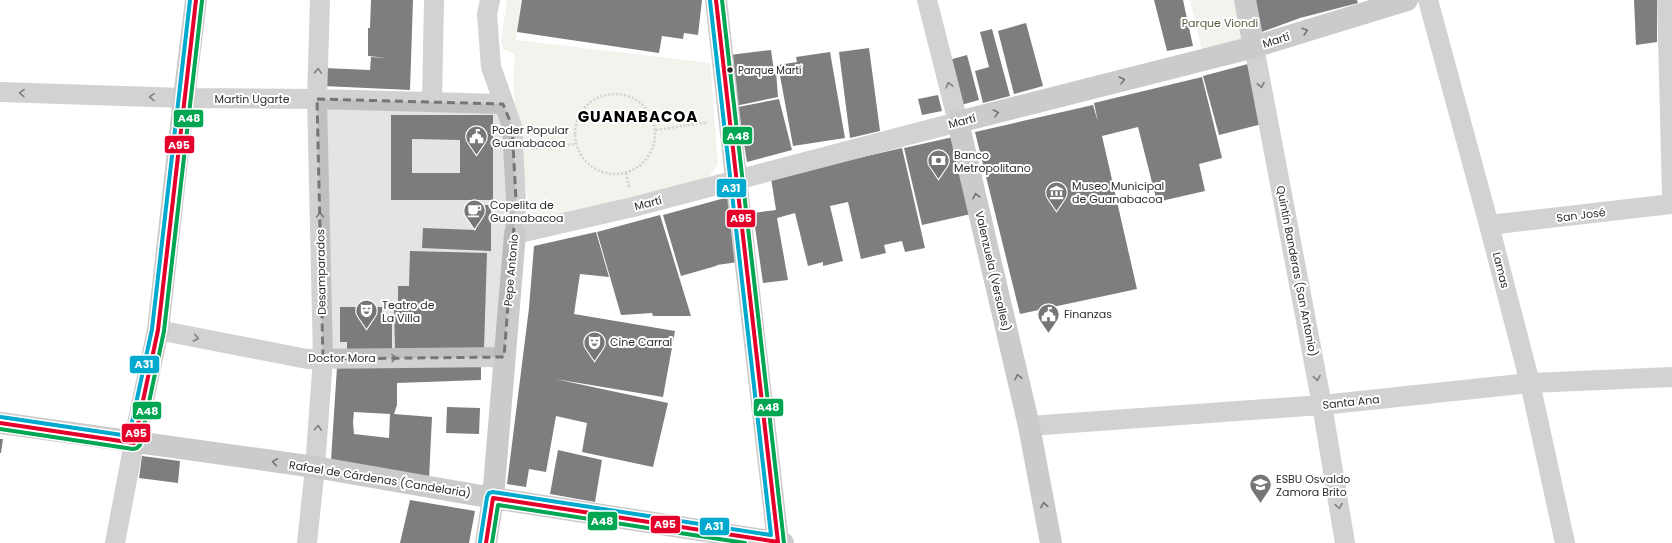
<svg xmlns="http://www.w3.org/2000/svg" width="1672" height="543" viewBox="0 0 1672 543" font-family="Poppins,sans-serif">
	<rect width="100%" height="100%" fill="#fff"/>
	<path fill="#f1f3ec" d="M507 0H522L516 40 710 63 718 164 706 182 537 220 530 213 522 161 513 85 515 54 503 49 501 40Z
		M1190 0H1238L1247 38 1202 51Z"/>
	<path fill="#7e7e7e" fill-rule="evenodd" d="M371 0H413L410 90 323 86 324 68 370 70 371 57 387 58 368 56V28H370Z
		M522 0H702L698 35 684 33 683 39 662 36 659 53 517 32Z
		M1154 0H1183L1193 46 1167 51Z
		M1252 0H1357L1358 3 1300 18 1259 33Z
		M1634 0H1657V42L1636 45Z
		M1026 23 1043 86 1014 94 998 31Z
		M992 29 1010 96 983 103 975 71 989 67 980 32Z
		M869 48 880 131 850 138 839 52Z
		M771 50 774 72 776 71 778 97 735 106 729 55Z
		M830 52 845 138 793 146 778 65 797 62 796 57Z
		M967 55 979 100 961 105 949 60Z
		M1248 64 1262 124 1219 135 1203 76Z
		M1202 77 1222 158 1199 164 1205 191 1157 202 1138 127 1102 136 1137 289 1020 314 975 132 1093 105 1098 122 1094 103Z
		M938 95 942 111 922 115 918 99Z
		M779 99 792 150 747 162 738 107Z
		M391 115H493V200H391ZM412 139 460 140V173H412Z
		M953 137 971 214 922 225 904 148Z
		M902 148 925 248 905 252 902 241 884 245 886 253 861 259 848 202 830 206 843 261 823 266V262L808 266 795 213 777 218 788 280 763 283 753 213 776 210 771 178Z
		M732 196 738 262 717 265 716 266 681 276 663 215Z
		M476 205H491V251L422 248 423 228 476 230Z
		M660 215 691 316H653L652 313 621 315 597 232Z
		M596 232 609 277 580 274 574 314 675 331 663 397 555 379 668 403 653 467 582 452 587 423 556 416 546 472 529 469 526 487 507 484 529 308 534 246Z
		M410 251 487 253 484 349 395 348 394 309H398V286H409Z
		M340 307H382V320H392V351H347V342H340Z
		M481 363V380L397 383V405L394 414 432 417 429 479 331 460 337 367ZM354 412 390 414 389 438 354 434 353 422Z
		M447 407 480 408 479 434 446 433Z
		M0 439H3L1 453H0Z
		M558 450 602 460 595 502 550 494Z
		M142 456 180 461 178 483 139 478Z
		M410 500 475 511 469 543H400Z"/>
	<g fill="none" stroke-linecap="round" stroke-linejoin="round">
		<path stroke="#d2d2d2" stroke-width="2.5" stroke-dasharray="2 2" stroke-linecap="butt" d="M575 134a40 40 0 1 1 80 0a40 40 0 1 1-80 0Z
			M656 130 708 122
			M532 149 576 144
			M626 173 629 188"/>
		<path stroke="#d2d2d2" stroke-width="20" d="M490 0 487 14 491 67 512 126 516 200 515 234 633 207 958 122 927 0
			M1428 0 1489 225 1530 383 1565 543
			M1667 0 1672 194
			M1254 47 1322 405 1345 543
			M0 92 184 98 317 99 503 104
			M432 101 434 0
			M1489 225 1672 204
			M158 330 307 359 504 357
			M1029 426 1322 405 1530 383 1672 377
			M115 543 134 443
			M307 543 315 467 323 359 317 99 320 0"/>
		<path stroke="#cbcbcb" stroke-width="22" d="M716 0C735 181 758 361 778 542
			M1245 0 1254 47
			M0 423 315 467 493 498 783 543
			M134 443 158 330 184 98 196 0
			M486 543 493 498 515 234
			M1051 543 1029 426 958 122 1254 47 1407 0"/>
		<defs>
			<path id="bus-1" d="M0 423 134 443 158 330 196 0
				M486 543 493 498 778 542 716 0"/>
			<path id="bus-2" d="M722 0 784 543
				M0 429 133 449 137 448 140 445 164 331 202 1
				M492 543 498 505 745 543"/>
			<path id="bus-3" d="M1 417 129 436 152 329 190 0
				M480 542 487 497 489 493 493 492 771 535 710 1"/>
		</defs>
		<use href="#bus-1" stroke="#fff" stroke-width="7"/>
		<use href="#bus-2" stroke="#fff" stroke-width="7"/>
		<use href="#bus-3" stroke="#fff" stroke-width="7"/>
		<use href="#bus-1" stroke="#e4002b" stroke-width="4"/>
		<use href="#bus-2" stroke="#00a651" stroke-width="4"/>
		<use href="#bus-3" stroke="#00a9ce" stroke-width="4"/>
	</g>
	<defs><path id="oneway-chevron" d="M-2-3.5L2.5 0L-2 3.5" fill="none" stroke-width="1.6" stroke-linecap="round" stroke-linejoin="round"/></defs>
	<g stroke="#747474">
		<use href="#oneway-chevron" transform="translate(1305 31) rotate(-17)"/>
		<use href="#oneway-chevron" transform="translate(1122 80) rotate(-14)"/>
		<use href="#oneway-chevron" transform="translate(996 113) rotate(-14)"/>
		<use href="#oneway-chevron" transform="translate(976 196) rotate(-103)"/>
		<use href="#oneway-chevron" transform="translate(1018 377) rotate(-103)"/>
		<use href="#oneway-chevron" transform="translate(275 462) rotate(-172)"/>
		<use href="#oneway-chevron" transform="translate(1044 505) rotate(-100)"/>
	</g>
	<g stroke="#808080">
		<use href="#oneway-chevron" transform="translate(318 71) rotate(-88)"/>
		<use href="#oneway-chevron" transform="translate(949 85) rotate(-104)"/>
		<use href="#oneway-chevron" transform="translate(1261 85) rotate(79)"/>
		<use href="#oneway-chevron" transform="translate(22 93) rotate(-178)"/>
		<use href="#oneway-chevron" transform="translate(152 97) rotate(-178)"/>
		<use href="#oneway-chevron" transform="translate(320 215) rotate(-91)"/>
		<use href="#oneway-chevron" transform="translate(196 338) rotate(11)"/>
		<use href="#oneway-chevron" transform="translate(394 358) rotate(-1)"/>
		<use href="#oneway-chevron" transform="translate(1317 378) rotate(79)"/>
		<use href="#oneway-chevron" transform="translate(318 428) rotate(-86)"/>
		<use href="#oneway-chevron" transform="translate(1339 506) rotate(81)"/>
	</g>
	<path fill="#767676" fill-opacity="0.2" stroke="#767676" stroke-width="3" stroke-dasharray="8 5" stroke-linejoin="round" d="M317 99 503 104 512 126 516 200 504 357 323 359Z"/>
	<defs>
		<symbol id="civic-pin" viewBox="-11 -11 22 30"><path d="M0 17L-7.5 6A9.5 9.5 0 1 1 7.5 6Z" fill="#767676" stroke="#fff"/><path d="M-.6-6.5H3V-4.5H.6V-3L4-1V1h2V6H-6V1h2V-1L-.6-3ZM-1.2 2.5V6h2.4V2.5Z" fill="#fff"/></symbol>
		<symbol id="bank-pin" viewBox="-11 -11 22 30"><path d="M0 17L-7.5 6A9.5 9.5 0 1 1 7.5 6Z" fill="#767676" stroke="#fff"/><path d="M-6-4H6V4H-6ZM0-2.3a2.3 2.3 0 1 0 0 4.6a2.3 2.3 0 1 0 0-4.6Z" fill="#fff"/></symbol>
		<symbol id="museum-pin" viewBox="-11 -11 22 30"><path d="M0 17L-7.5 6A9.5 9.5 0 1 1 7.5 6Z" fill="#767676" stroke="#fff"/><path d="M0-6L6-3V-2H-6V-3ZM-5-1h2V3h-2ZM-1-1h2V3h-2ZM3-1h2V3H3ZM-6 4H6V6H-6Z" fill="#fff"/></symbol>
		<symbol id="cafe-pin" viewBox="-11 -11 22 30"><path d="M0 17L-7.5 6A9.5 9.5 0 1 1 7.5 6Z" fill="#767676" stroke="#fff"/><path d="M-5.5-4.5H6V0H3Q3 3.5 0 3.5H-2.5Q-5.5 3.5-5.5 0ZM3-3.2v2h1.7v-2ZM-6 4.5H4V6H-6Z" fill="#fff"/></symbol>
		<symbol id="theatre-pin" viewBox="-11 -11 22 30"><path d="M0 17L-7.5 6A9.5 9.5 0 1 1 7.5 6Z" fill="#767676" stroke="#fff"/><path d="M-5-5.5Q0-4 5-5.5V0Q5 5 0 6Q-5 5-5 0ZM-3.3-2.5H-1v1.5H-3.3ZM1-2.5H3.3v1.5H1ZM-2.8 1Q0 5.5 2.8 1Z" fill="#fff"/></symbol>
		<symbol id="school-pin" viewBox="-11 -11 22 30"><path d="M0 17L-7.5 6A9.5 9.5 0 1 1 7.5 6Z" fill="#767676" stroke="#fff"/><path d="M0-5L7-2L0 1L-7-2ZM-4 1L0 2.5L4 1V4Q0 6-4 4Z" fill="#fff"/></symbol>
	</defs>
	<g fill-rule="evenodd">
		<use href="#civic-pin" x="464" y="124" width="25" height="34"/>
		<use href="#bank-pin" x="926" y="148" width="25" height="34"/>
		<use href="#museum-pin" x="1044" y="180" width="25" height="34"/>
		<use href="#cafe-pin" x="462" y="198" width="25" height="34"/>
		<use href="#theatre-pin" x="354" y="298" width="25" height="34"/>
		<use href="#civic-pin" x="1036" y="302" width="25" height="34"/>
		<use href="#theatre-pin" x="582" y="330" width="25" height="34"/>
		<use href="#school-pin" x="1248" y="472" width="25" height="34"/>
	</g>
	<circle fill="#2d2d2d" stroke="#fff" stroke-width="1.5" cx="730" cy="70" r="3.5"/>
	<g text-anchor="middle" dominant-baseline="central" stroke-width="4" stroke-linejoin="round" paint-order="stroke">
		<g font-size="10" fill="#2d2d2d" stroke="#fff" text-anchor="start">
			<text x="738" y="70">Parque Martí</text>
		</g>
		<g font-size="11" fill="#556340" stroke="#fff">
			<text x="1220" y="23">Parque Viondi</text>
		</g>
		<g font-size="11" fill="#2d2d2d" stroke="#fff">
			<text transform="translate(1276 40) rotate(-17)">Martí</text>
			<text x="252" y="99">Martín Ugarte</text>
			<text transform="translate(962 121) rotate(-14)">Martí</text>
			<text transform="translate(648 203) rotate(-14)">Martí</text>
			<text transform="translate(1581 215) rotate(-7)">San José</text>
			<text transform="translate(511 270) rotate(-85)">Pepe Antonio</text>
			<text transform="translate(1501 270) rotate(76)">Lamas</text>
			<text transform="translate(993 271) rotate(77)">Valenzuela (Versalles)</text>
			<text transform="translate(1297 271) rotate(79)">Quintín Banderas (San Antonio)</text>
			<text transform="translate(321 272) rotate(-91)">Desamparados</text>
			<text x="342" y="358">Doctor Mora</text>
			<text transform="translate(1351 402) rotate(-6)">Santa Ana</text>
			<text transform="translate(380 479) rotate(9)">Rafael de Cárdenas (Candelaria)</text>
		</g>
		<g font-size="11" fill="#2d2d2d" stroke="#fff" text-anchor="start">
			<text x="492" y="130">Poder Popular<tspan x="492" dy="13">Guanabacoa</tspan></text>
			<text x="954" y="155">Banco<tspan x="954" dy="13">Metropolitano</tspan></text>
			<text x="1072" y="186">Museo Municipal<tspan x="1072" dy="13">de Guanabacoa</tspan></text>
			<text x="490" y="205">Copelita de<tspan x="490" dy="13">Guanabacoa</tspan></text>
			<text x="382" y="305">Teatro de<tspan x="382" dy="13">La Villa</tspan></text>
			<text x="1064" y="314">Finanzas</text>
			<text x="610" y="342">Cine Carral</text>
			<text x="1276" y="479">ESBU Osvaldo<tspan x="1276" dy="13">Zamora Brito</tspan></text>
		</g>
		<g font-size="15" font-weight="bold" letter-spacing="1" fill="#000" stroke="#fff">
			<text x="638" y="116">GUANABACOA</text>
		</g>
	</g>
	<g stroke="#fff" stroke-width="1.5">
		<rect x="173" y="109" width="31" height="19" rx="4" fill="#00a651"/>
		<rect x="722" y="126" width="31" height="19" rx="4" fill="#00a651"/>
		<rect x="164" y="135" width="31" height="19" rx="4" fill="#e4002b"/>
		<rect x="716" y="178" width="31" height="20" rx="4" fill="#00a9ce"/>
		<rect x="726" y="209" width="30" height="19" rx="4" fill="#e4002b"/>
		<rect x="129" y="355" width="31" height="19" rx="4" fill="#00a9ce"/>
		<rect x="753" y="398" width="31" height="19" rx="4" fill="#00a651"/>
		<rect x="132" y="401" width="30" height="19" rx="4" fill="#00a651"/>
		<rect x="121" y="423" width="30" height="20" rx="4" fill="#e4002b"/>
		<rect x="587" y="511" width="31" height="20" rx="4" fill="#00a651"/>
		<rect x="650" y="515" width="31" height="19" rx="4" fill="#e4002b"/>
		<rect x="699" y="517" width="31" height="19" rx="4" fill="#00a9ce"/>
	</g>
	<g font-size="11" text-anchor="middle" font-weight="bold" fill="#fff">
		<text x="189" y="122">A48</text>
		<text x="738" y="140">A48</text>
		<text x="179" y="149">A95</text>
		<text x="731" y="192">A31</text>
		<text x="741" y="222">A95</text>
		<text x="144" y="368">A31</text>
		<text x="768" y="411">A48</text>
		<text x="147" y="415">A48</text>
		<text x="136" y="437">A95</text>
		<text x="602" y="525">A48</text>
		<text x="665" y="528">A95</text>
		<text x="714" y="530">A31</text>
	</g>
</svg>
